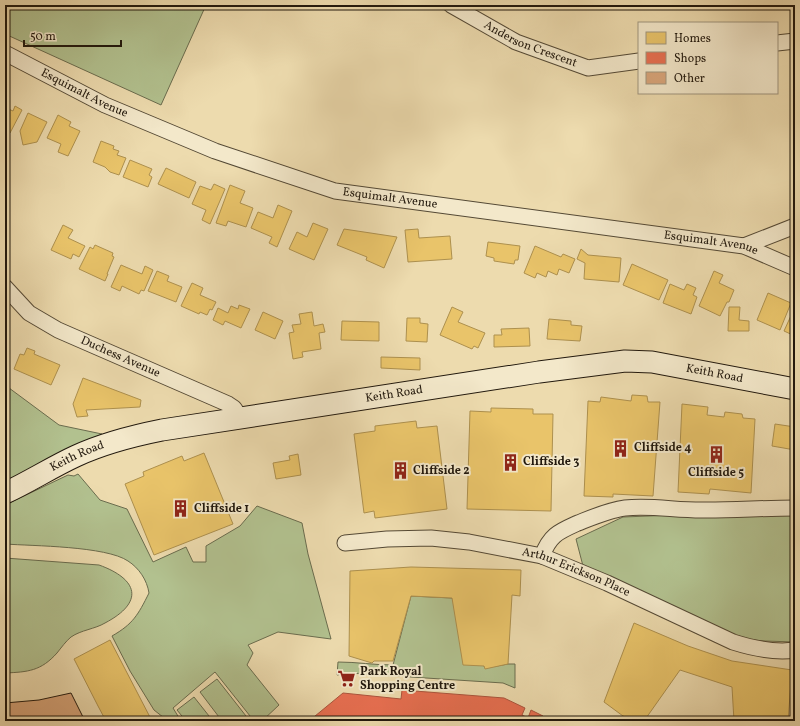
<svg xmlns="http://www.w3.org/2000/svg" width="800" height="726" viewBox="0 0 800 726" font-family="Vollkorn,serif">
	<rect width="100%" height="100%" fill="#eddbae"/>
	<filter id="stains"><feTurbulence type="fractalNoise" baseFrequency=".005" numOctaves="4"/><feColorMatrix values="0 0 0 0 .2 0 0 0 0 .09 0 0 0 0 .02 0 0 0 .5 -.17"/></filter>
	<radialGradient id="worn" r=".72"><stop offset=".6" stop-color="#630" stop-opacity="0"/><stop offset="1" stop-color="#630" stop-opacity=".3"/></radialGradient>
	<path fill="#b2c18f" stroke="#6a6c4e" d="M5 5H206L161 105 5 34Z
		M5 385 59 425 102 434 5 483Z
		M78 474 100 500 127 509 153 562 186 547 193 562H206V546L240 526 257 506 302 523 308 554 331 639 278 632 248 645 253 653 247 665 279 705 262 721H254L215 672 173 708 181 721H168L154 710 130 671 112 636C133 624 138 615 149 593 147 580 139 568 128 561 106 546 33 546 5 544V505L68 475 74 476Z
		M700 514H795V642L764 641 737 638 583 566 576 539 623 517Z
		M5 558 99 565C138 579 145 602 105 623 95 629 81 630 71 637 66 641 61 648 57 653 41 671 28 672 5 673Z
		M411 596 452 598 485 668 508 664H515V688L503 683 349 673 337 675 338 662C357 662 374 665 393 665Z
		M217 679 246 716 239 721H222L200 692Z
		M194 697 213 721H186L177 710Z"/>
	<path fill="#e9c46a" stroke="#ad904e" d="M15 106 22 110 10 133 5 131 8 125 5 123V109L6 108 13 111Z
		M28 113 47 122 37 142 23 145 20 131Z
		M58 115 71 122 69 126 80 131 68 156 58 152 61 144 47 138Z
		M101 141 114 146 113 149 119 151 117 155 126 158 119 175 110 172 105 167 93 162Z
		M130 160 152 169 149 175 152 177 148 187 123 177Z
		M166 168 196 182 189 198 158 184Z
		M214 184 225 189 210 224 202 220 206 210 192 204 200 186 211 190Z
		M230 185 245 191 240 203 253 208 246 227 228 221 226 226 216 223Z
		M278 205 292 211 277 247 269 243 272 237 251 228 258 212 273 218Z
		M313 223 328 229 314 260 289 249 297 232 307 237Z
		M63 225 73 230 68 238 85 246 79 257 73 254 71 259 51 250Z
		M344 229 397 237 384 268 366 260 367 257 337 245Z
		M418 229 419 238 450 236 452 259 408 262 405 230Z
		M488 242 520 246 518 260H515L514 264 494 261V258L486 256Z
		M95 245 113 253 112 256 114 257 107 274H108L105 281 79 269 90 247 93 249Z
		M535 246 561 257 563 254 575 259 569 273 559 269 557 275 548 271 546 277 537 273 535 278 524 273Z
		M581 249 588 255 621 258 619 282 584 279 585 263 577 259Z
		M632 264 668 280 659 300 623 285Z
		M121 265 142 274 145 266 153 270 144 291 141 290 139 294 122 286 120 291 111 287Z
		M157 271 169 276 167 281 182 287 176 302 148 291Z
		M714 271 723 275 719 283 734 290 729 302H727L720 316 699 306Z
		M192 283 203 288 200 295 216 302 212 310 210 309 207 315 200 312 199 314 181 306Z
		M670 284 684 290 687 284 696 288 693 295 697 297 691 314 663 303Z
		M768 293 791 303 780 330 757 320Z
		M239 305 250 309 241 328 225 321 223 325 213 320 218 308 228 313 231 306 238 309Z
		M452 307 463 312 458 322 485 333 478 348 474 346 472 349 440 335Z
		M729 307H740L739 320 749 321V331H728Z
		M794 309 795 310V336L784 331Z
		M263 312 283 321 275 339 255 330Z
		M312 312 314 326 323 324 325 332 319 333 321 349 302 352 303 357 293 359 289 333 294 332 292 325 301 324 299 314Z
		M407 318H420V323L428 324 427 342 406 341Z
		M549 319 571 321V325L582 326 580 341 547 339Z
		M342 321 379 322V341L341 340Z
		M529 328 530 346 494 347V335H502L501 329Z
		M27 348 35 351 34 354 60 365 51 385 14 369 20 354 24 355Z
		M381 357 420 358V370L381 368Z
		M83 378 141 400 140 407 86 410 88 416 77 417 73 404Z
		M632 395 647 396 648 402H660L653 496 613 494V497L584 496 588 401 600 402 601 397 631 401Z
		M682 404 708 407 707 415 724 417 725 412 742 414 743 418 755 419 751 493 710 489 709 494 678 492Z
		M491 408 533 409V414H553L551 511 467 509 470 411 491 412Z
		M416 421 417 428 437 426 447 509 375 518 374 511 364 513 354 434 375 431V426Z
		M775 424 795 427V450L772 446Z
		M204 453 233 524 154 555 125 484 144 476 143 472 182 456 184 461Z
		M298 454 301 475 276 479 273 463 290 460 289 456Z
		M411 567 521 570 520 596 512 595 508 664 485 669 484 666 463 665 452 598 411 596 393 661H374L372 663 349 656 350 571Z
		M634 623 688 646 732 661 792 670 788 721H734L732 687 680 670 644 721H638L623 716 604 702Z
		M110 640 152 721H106L98 706 74 659Z"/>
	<path fill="#e76f51" stroke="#ac553d" d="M402 690 504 698 525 708 522 715 528 718 531 710 543 716 541 721H309L343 693 401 699Z"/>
	<path fill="#d7a479" stroke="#21180d" d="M71 693 85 721H5V703L39 700Z"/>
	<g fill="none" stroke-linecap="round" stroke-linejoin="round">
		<defs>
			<g id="street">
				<path id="s1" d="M451 5 516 42 588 68 639 61"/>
				<path d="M777 43 795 41"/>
				<path id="s2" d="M5 53 105 105 215 151 335 191 744 246 795 268"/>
				<path d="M744 246 795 226"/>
				<path id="s3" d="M5 287 29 313 58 330 228 404 234 408 241 418"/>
				<path id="s4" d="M345 543 387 539 431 538 469 542 542 556 607 583 733 642C752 648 775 653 795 650"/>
				<path d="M542 556C550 535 558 532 578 523 593 517 609 510 625 508 652 505 679 511 707 510 736 510 766 508 795 508"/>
			</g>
			<g id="secondary">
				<path id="s5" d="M5 493C29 482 52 467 76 456 104 443 132 436 162 430L539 372 625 361 652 362 795 389"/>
			</g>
		</defs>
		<use href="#street" stroke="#544935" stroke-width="17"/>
		<use href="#secondary" stroke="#21180d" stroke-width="23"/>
		<use href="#street" stroke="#f3e8ca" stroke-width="15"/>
		<use href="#secondary" stroke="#f3e8ca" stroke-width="21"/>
	</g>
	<defs>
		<symbol id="building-bare" viewBox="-9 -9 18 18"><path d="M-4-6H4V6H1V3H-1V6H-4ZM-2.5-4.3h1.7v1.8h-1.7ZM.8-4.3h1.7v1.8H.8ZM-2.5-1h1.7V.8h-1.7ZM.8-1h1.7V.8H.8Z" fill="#8f2418" stroke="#f3e8ca" stroke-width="2.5" paint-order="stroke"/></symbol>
		<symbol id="supermarket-bare" viewBox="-9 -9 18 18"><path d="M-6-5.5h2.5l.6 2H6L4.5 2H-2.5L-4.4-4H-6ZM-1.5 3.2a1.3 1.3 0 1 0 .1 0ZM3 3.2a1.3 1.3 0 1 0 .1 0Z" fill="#8f2418" stroke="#f3e8ca" stroke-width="2.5" paint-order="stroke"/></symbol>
	</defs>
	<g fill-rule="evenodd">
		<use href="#building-bare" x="608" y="436" width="25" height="25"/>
		<use href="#building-bare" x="704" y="442" width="25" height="25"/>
		<use href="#building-bare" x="498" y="450" width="25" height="25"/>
		<use href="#building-bare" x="388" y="458" width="25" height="25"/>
		<use href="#building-bare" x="168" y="496" width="25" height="25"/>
		<use href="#supermarket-bare" x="334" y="666" width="25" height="25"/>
	</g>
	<g text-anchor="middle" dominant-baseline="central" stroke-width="4" stroke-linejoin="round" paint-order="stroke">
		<g font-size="12" fill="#21180d" stroke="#f3e8ca">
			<text stroke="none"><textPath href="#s1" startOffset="89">Anderson Crescent</textPath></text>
			<text stroke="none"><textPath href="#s2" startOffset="89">Esquimalt Avenue</textPath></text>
			<text stroke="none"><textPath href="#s2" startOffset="414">Esquimalt Avenue</textPath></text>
			<text stroke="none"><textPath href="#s2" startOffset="738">Esquimalt Avenue</textPath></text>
			<text stroke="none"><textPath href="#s3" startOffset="137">Duchess Avenue</textPath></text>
			<text stroke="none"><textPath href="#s5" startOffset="729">Keith Road</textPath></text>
			<text stroke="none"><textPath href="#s5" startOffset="405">Keith Road</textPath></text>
			<text stroke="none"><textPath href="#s5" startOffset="81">Keith Road</textPath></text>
			<text stroke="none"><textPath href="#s4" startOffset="236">Arthur Erickson Place</textPath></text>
		</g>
		<g font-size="12" font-weight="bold" fill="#21180d" stroke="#f3e8ca" text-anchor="start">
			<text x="634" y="448">Cliffside 4</text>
			<text x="523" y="462">Cliffside 3</text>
			<text x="413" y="471">Cliffside 2</text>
			<text x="716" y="473" text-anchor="middle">Cliffside 5</text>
			<text x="194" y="509">Cliffside 1</text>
			<text x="360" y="672">Park Royal<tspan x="360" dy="14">Shopping Centre</tspan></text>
		</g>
	</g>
	<rect width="800" height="726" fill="none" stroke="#eddbae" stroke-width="20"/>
	<rect x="6" y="6" width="788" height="714" fill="none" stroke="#21180d" stroke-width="2"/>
	<rect x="10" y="10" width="780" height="706" fill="none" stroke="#21180d"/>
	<rect x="638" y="22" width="140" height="72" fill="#f3e8ca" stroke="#9f957e"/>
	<rect x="646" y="32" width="20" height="12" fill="#e9c46a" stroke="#9f957e"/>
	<text x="674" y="42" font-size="12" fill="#21180d">Homes</text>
	<rect x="646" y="52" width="20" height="12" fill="#e76f51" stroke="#9f957e"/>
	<text x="674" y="62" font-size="12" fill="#21180d">Shops</text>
	<rect x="646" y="72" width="20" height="12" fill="#d7a479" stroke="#9f957e"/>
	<text x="674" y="82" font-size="12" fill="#21180d">Other</text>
	<path d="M24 40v6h97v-6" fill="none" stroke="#21180d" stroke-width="2"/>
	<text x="30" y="40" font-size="12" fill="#21180d" stroke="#f3e8ca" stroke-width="3" paint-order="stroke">50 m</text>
	<rect width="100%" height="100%" filter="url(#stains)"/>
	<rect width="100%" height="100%" fill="url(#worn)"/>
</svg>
